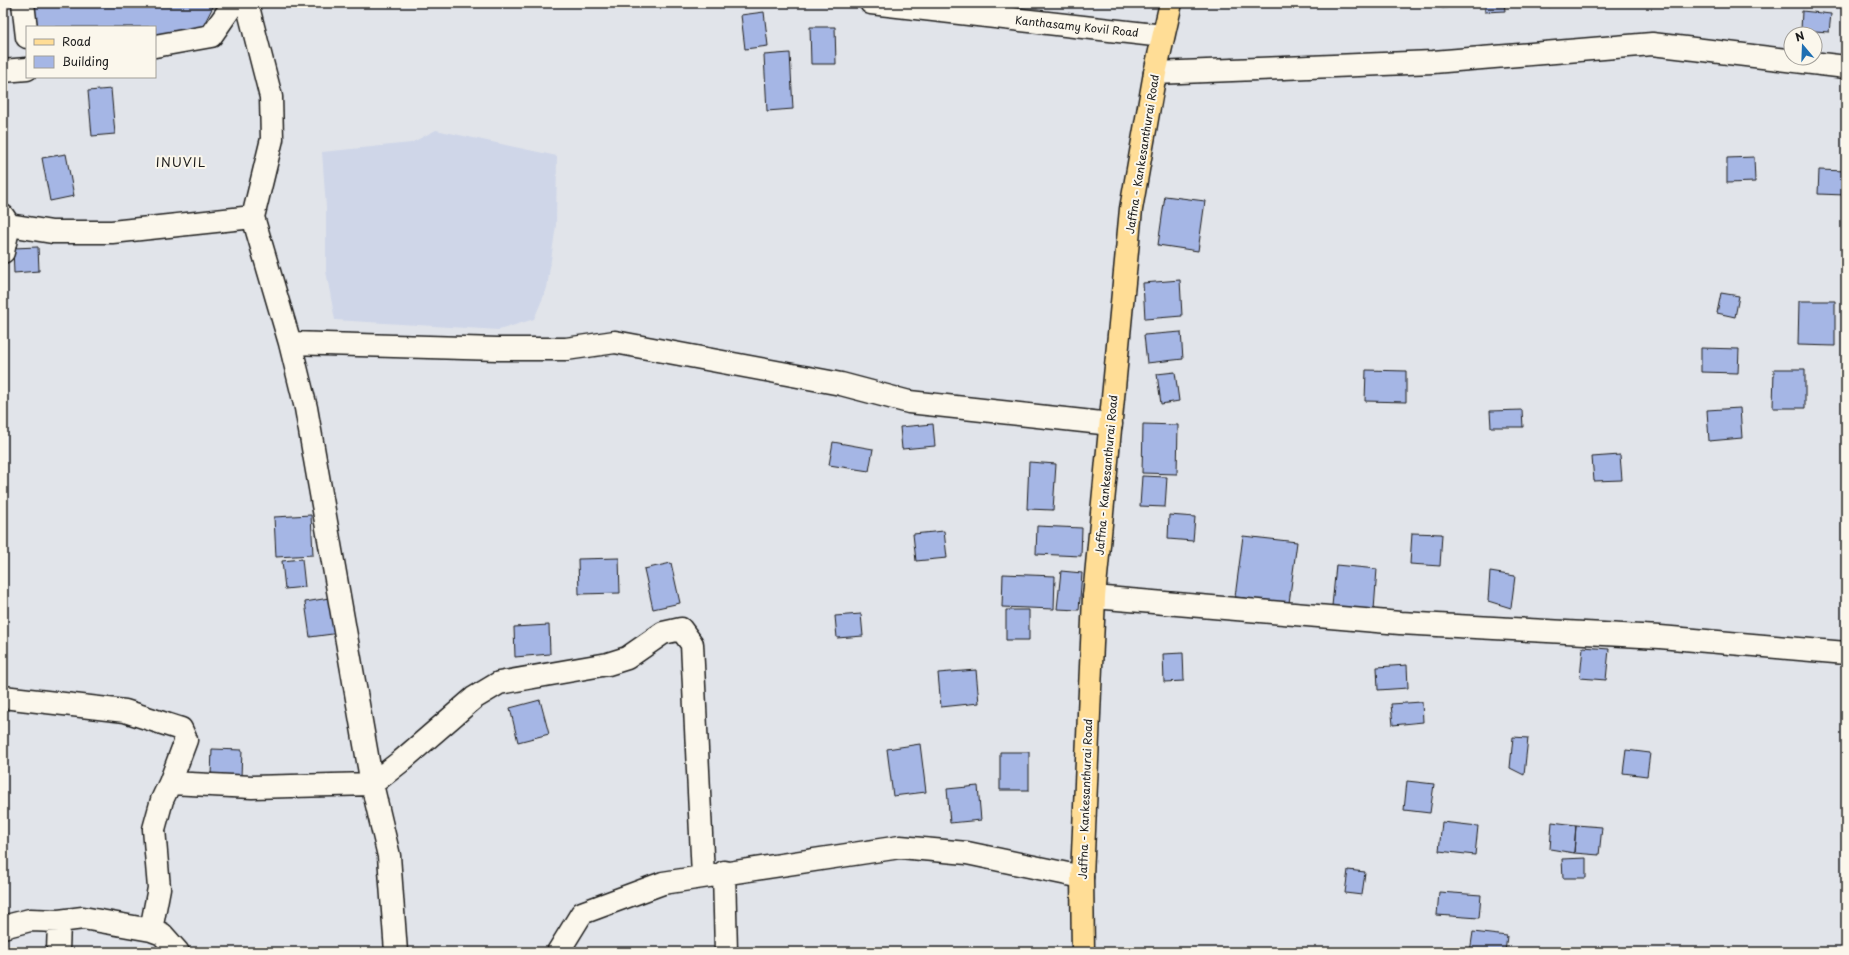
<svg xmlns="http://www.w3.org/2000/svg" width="1849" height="955" viewBox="0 0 1849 955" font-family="'Playpen Sans',sans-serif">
	<rect width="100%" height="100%" fill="#e1e4ea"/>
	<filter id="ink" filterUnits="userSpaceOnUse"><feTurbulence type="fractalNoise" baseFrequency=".025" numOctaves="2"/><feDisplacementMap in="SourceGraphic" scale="8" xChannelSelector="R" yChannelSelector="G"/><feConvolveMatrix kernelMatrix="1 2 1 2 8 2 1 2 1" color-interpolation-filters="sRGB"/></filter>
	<g filter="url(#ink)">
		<path fill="#cfd6e8" d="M436 130 557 156 556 225 547 288 534 319 499 330 335 320 326 271V208L322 152 411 143Z"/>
		<path fill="#a5b6e5" stroke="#1c1c1c" d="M31 3H215L203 26 155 36V27H36Z
			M1442 3H1465V6L1442 8Z
			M1484 3H1504L1505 11 1485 12Z
			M1548 3H1563L1549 7Z
			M1802 11 1831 14 1829 32 1801 30Z
			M764 12 768 46 745 49 741 15Z
			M810 27H835L836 64H811Z
			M790 53 793 109 767 111 764 55Z
			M111 89 115 134 92 136 88 91Z
			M66 154 74 196 50 201 42 158Z
			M1754 157 1755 182 1727 183V158Z
			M1819 170 1846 171 1845 195 1818 194Z
			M1165 196 1205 201 1198 251 1158 245Z
			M38 247 39 271 14 273 13 248Z
			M1180 280 1182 316 1145 319 1143 283Z
			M1721 293 1739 296 1735 317 1717 313Z
			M1799 301H1835V346L1798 345Z
			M1181 332 1183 359 1147 363 1144 335Z
			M1701 348 1739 349 1738 373 1701 372Z
			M1774 369H1805V408H1773Z
			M1366 370 1406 371V402L1365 401Z
			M1175 372 1179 401 1161 404 1157 374Z
			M1740 408 1742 438 1709 441 1707 410Z
			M1522 410 1523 427H1491L1490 411Z
			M933 424 935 446 902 449 900 427Z
			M1143 424 1178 425 1177 474 1142 473Z
			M833 442 873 449 869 471 829 465Z
			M1620 455 1622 480 1594 481 1592 457Z
			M1029 462 1056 464 1053 510 1027 509Z
			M1142 476 1167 477 1165 507 1140 506Z
			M311 515 313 555 276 557 274 517Z
			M1169 515 1195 517 1193 541 1168 539Z
			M1037 526 1082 528 1081 556 1036 554Z
			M944 531 947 558 916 561 913 534Z
			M1412 533 1442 534 1440 566 1410 564Z
			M1243 536 1297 542 1289 603 1235 597Z
			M619 558 620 593 579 594 578 559Z
			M302 559 305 587 285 589 282 561Z
			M671 563 680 603 653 609 644 569Z
			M1336 565 1377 569 1374 610 1332 606Z
			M1061 571 1082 573 1079 610 1057 609Z
			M1490 572 1515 576 1511 608 1488 601Z
			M1003 574 1055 576 1054 609 1002 607Z
			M335 597 340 633 310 637 305 602Z
			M1006 610H1029V640H1006Z
			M861 614 863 636 837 638 835 616Z
			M549 625 550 654 515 657 514 627Z
			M1583 647 1609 649 1606 680 1580 678Z
			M1183 653 1184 681 1164 682 1163 654Z
			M1407 665 1408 688 1378 690 1377 667Z
			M976 670 979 703 941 707 938 673Z
			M540 700 549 734 518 742 510 708Z
			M1422 702 1423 722 1393 725 1391 704Z
			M1513 737 1528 738 1524 775 1510 768Z
			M920 744 926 792 893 796 887 749Z
			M212 749 242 750 241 777 211 776Z
			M1626 750 1650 753 1647 776 1623 773Z
			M1000 752H1029V790H1000Z
			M1407 781 1434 784 1430 813 1404 810Z
			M978 786 981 820 950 823 947 789Z
			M1442 822 1478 826 1475 855 1439 851Z
			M1552 822 1576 825 1574 853 1550 849Z
			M1576 825 1602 827 1599 855 1574 853Z
			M1586 858V878H1563L1562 859Z
			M1348 870 1365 872 1362 895 1345 893Z
			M1439 892 1481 895 1479 918 1437 915Z
			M1473 932 1507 936 1505 952H1470Z"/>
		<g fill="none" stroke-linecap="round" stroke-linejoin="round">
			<defs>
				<path id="minor" d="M23 3 27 37
					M247 3 271 97 272 139 253 217 290 343 306 408 372 784 389 856 396 952
					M871 3 1163 36
					M155 46 211 36 234 3
					M3 71 27 69
					M1155 73 1433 62 1652 44 1846 67
					M3 216 9 225 52 232H112L253 217
					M3 252 9 225
					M290 343 498 349H566L615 342 841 384 909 402 1111 424
					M1094 597 1400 623 1660 637 1846 653
					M3 697 125 711 181 729 186 740 170 783 252 787 372 784 400 762 474 698 499 683 608 664 627 658 663 633 681 629 692 644 703 876
					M724 872 726 952
					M3 927 30 920 59 921 83 918 151 930 159 888 154 829 162 800 170 783
					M151 930 162 934 178 952
					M58 952 59 921
					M558 952 582 913 663 883 900 847 967 853 1082 877"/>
				<path id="major" d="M1083 952 1082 877 1094 597 1131 209 1155 73 1171 3"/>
			</defs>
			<use href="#minor" stroke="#1c1c1c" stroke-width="25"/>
			<use href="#major" stroke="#1c1c1c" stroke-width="25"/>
			<use href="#minor" stroke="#fbf7ec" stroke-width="22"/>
			<use href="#major" stroke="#ffdd96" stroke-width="22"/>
		</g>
	</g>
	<g text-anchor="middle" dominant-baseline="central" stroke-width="4" stroke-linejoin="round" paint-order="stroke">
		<g font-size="11" fill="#1c1c1c" stroke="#fbf7ec">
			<text transform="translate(1077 26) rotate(6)">Kanthasamy Kovil Road</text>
			<text transform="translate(1142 154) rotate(-81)">Jaffna - Kankesanthurai Road</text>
			<text transform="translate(1106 475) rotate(-85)">Jaffna - Kankesanthurai Road</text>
			<text transform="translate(1085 799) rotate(-88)">Jaffna - Kankesanthurai Road</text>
		</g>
		<g font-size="13" letter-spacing="1" fill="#1c1c1c" stroke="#fbf7ec">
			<text x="181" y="161">INUVIL</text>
		</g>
	</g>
	<rect width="1849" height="955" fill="none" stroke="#fbf7ec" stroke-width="16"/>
	<rect x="8" y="8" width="1833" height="939" fill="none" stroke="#1c1c1c" stroke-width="1.5" filter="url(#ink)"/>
	<rect x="26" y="26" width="130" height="52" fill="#fbf7ec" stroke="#a29f99"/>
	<rect x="34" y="39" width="20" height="6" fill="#ffdd96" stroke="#a29f99"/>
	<text x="62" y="46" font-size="12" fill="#1c1c1c">Road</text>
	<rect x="34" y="56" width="20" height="12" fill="#a5b6e5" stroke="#a29f99"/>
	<text x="62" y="66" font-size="12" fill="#1c1c1c">Building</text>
	<g transform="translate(1803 46) rotate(341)"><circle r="19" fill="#fbf7ec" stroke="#a29f99"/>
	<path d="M0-3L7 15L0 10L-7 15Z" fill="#1f6fb2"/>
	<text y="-6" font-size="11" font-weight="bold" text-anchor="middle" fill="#1c1c1c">N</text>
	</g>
</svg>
